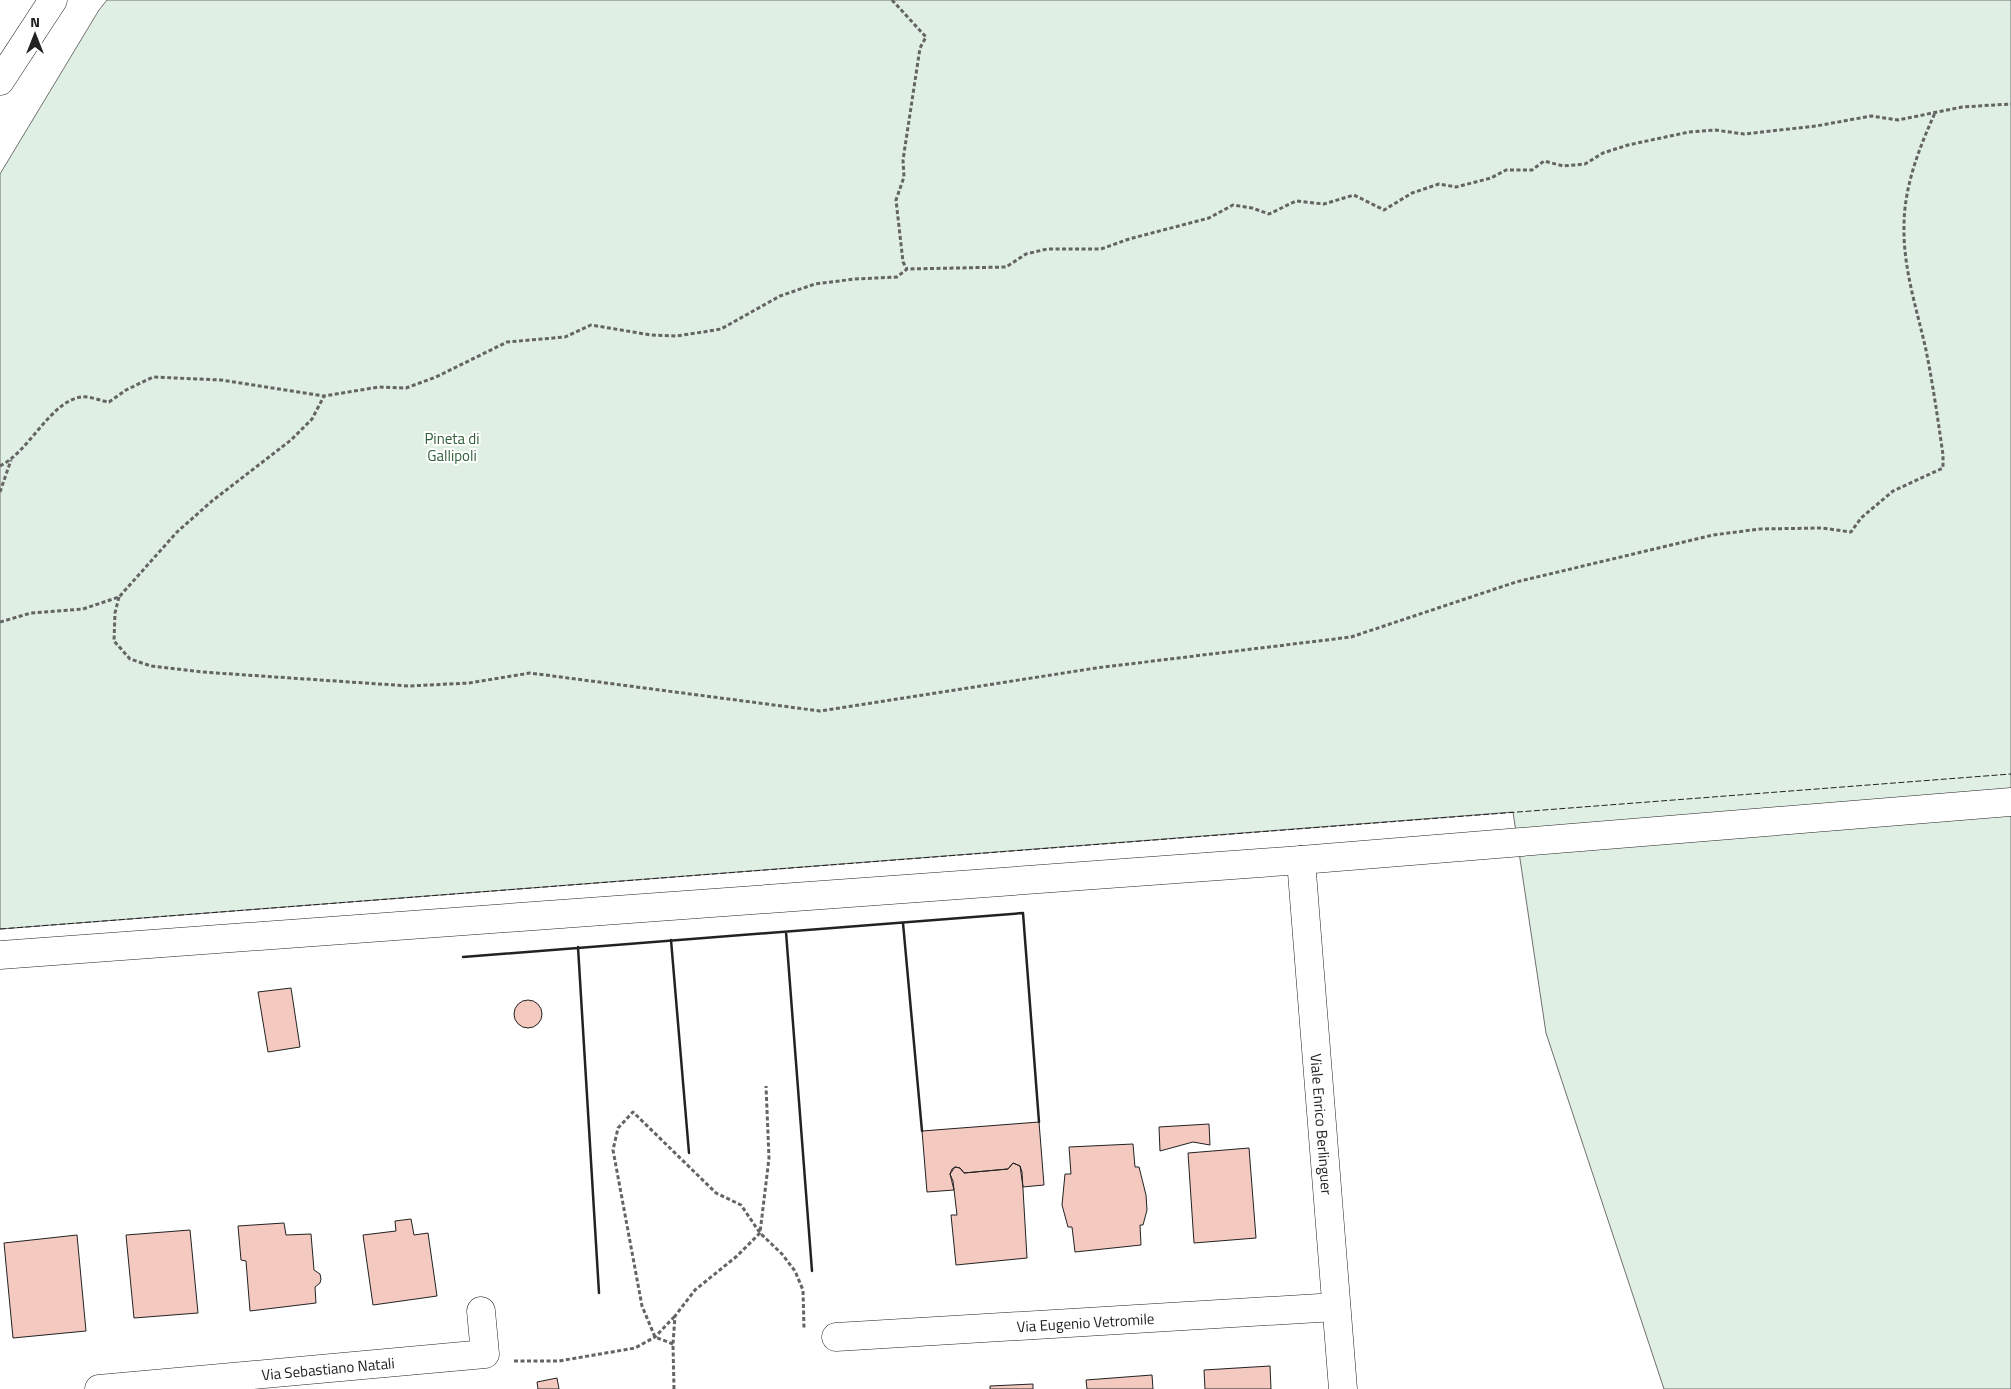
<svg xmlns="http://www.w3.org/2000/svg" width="2011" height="1389" viewBox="0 0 2011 1389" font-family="'Titillium Web',sans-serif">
	<rect width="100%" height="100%" fill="#fff"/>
	<path fill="#e0efe3" stroke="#6f6f6f" d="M107 0H2011V1389H1664L1546 1033 1513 812 0 929V174L99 10Z"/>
	<path fill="#f3c9c0" stroke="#222" d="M291 988 300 1047 268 1052 258 992Z
		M514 1014a14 14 0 1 1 28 0a14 14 0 1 1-28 0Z
		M1039 1122 1044 1185 1023 1187 1020 1166 1013 1163 1008 1169 964 1173 960 1168 955 1167 950 1174 954 1190 927 1192 922 1131Z
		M1209 1124 1210 1145 1193 1142 1160 1151 1159 1127Z
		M1133 1144 1135 1167H1139L1146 1195 1147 1210 1143 1225H1140L1141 1245 1075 1252 1072 1227H1068L1062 1205 1065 1174H1071L1069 1147Z
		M1249 1148 1256 1238 1194 1243 1188 1153Z
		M1013 1163 1020 1166 1022 1172 1027 1258 956 1265 951 1215H957L953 1181 950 1174 952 1169 955 1167 960 1168 964 1173 1008 1169Z
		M411 1219 414 1235 428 1233 437 1296 373 1305 363 1235 396 1231 395 1221Z
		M284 1223 286 1235 311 1234 314 1270 320 1274 321 1279 320 1283 315 1287 316 1303 250 1311 246 1261 241 1260 238 1226Z
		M190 1230 198 1313 134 1318 126 1235Z
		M77 1235 86 1331 13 1338 4 1243Z
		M1270 1366 1271 1389H1205L1204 1370Z
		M1152 1375 1153 1389H1087L1086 1380Z
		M557 1378 559 1389H538L537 1382Z
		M1033 1384V1389H990V1386Z"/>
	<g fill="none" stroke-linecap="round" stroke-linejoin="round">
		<defs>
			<g id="street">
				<path d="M0 81 53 0"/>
				<path id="s1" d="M836 1337 1336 1307"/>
				<path id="s2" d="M99 1389 485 1354 481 1311"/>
			</g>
			<g id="secondary">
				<path id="s3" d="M1301 860 1343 1389"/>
			</g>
			<path id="primary" d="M0 955 1301 860 2011 802"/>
		</defs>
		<use href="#street" stroke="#222" stroke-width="29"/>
		<use href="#secondary" stroke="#222" stroke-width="29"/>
		<use href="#primary" stroke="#222" stroke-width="29"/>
		<path stroke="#646464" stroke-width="3" stroke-dasharray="4 2.5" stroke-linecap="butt" d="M892 0 926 37 920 48 903 160 904 177 896 200 903 262 907 269
			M0 466C30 451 51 400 82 397 90 396 101 401 109 402L126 390 153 377 221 380 324 396 379 387 406 388 436 377 507 342 565 337 591 325 651 335 676 336 703 332 721 329 780 296 815 284 855 279 897 277 907 269 1006 267 1026 254 1047 249H1101L1129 239 1209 218 1233 205 1252 208 1269 214 1296 201 1324 204 1354 195 1384 210 1412 193 1439 184 1456 187 1491 178 1506 170H1532L1544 161 1563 166 1585 164 1603 153 1628 145 1689 132 1715 130 1744 134 1816 126 1871 116 1898 120 1962 107 2011 104
			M0 492 11 460
			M119 597 115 613 114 641 130 659 151 666 202 672 409 686 469 683 530 673 820 711 1096 668 1351 637 1516 582 1713 535 1760 529 1822 528 1851 532 1861 518 1893 491 1943 468V455C1938 420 1933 385 1926 350 1917 310 1903 268 1904 226 1904 187 1919 148 1935 113
			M0 622 31 613 83 609 119 597 177 532 212 501 291 440 312 419 324 396
			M673 1344 655 1337 642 1306 613 1150 618 1128 633 1112 716 1193 741 1205 760 1233 782 1254 795 1271 803 1290 804 1328
			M514 1361H559L635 1348 655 1337 675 1316
			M674 1389 673 1344 675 1316 695 1290 737 1256 760 1233 769 1158 766 1086"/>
		<use href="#street" stroke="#fff" stroke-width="28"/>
		<use href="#secondary" stroke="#fff" stroke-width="28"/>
		<use href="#primary" stroke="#fff" stroke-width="28"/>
		<path stroke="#222" stroke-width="1" stroke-dasharray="6 2.5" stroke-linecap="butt" d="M0 929 2011 774"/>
		<path stroke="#222" stroke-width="2.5" d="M903 923 922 1131
			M786 932 812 1271
			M671 940 689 1153
			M578 947 599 1293
			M463 957 1023 913 1039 1122"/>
	</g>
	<g text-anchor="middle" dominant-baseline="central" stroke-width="4" stroke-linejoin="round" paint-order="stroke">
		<g font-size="15" fill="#2f5e38" stroke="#fff">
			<text x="452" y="438">Pineta di<tspan x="452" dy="17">Gallipoli</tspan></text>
		</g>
		<g font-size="15" fill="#222" stroke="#fff">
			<text stroke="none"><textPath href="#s3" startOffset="265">Viale Enrico Berlinguer</textPath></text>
			<text stroke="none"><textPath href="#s1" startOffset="250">Via Eugenio Vetromile</textPath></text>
			<text stroke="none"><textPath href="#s2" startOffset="230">Via Sebastiano Natali</textPath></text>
		</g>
	</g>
	<g transform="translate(35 35)" stroke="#ffffff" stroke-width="4" paint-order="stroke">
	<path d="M0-4L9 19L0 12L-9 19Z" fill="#222222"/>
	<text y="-8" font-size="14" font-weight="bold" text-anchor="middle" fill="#222222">N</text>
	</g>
</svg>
